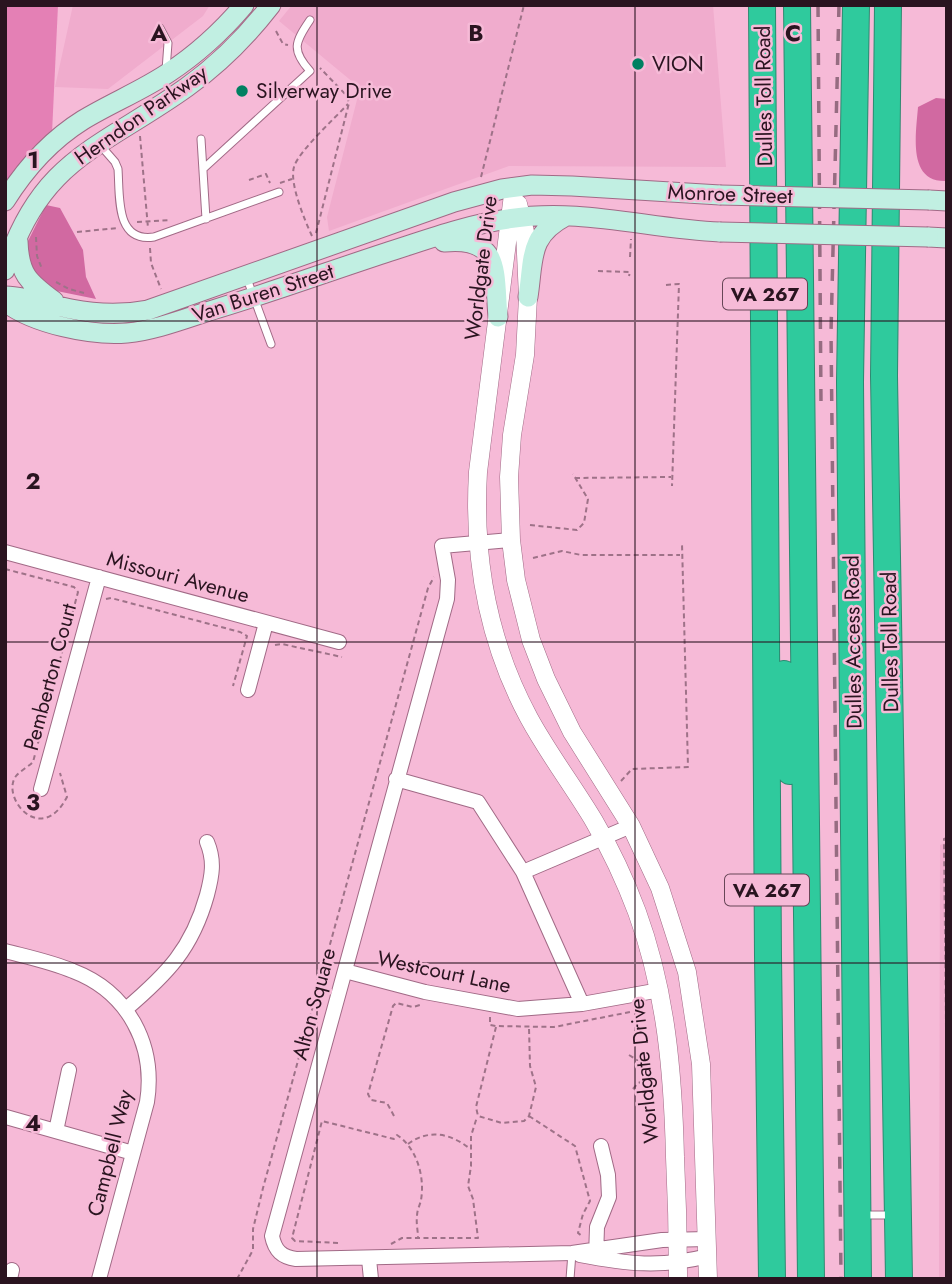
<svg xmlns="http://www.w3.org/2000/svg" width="952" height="1284" viewBox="0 0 952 1284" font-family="Jost,sans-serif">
	<rect width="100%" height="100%" fill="#f6bad7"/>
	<path fill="#f0accd" d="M73 5H210L203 16 108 89 55 87Z
		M292 5H713L726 167 509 166 329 231 327 217 360 88 279 21Z
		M947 842V1279H939L940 845Z"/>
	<path fill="#e480b5" d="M5 5H58L52 133 5 184Z"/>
	<path fill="#d169a1" d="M936 98 947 99V181C907 183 916 134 918 107Z
		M46 205 60 208 83 250 86 277 96 299 42 288 24 249Z"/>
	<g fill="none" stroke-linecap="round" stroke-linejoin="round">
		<defs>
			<path id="service" d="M160 28 168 43 166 70
				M201 139 206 219
				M101 146 115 162 118 169C120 196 115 243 154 237L279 192
				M203 169 310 71C291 50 295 42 310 20
				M246 276 271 344
				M862 1215H892
				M570 1279 572 1253"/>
			<path id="minor" d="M511 540 442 546 448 580 447 599 272 1236C275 1251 282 1257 296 1259L572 1253 662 1240 708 1239
				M5 552 339 642
				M248 690 266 623
				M396 779 478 802 523 872 582 1004
				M41 789 99 577
				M523 872 631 826
				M5 951C28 957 52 962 73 971 128 992 156 1045 147 1102L99 1279
				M345 971 425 992 518 1009 582 1004 660 990
				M126 1009C167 974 192 949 207 895 212 876 215 861 207 842
				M6 1117 133 1153
				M56 1131 69 1070
				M580 1255C627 1264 661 1268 708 1256
				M596 1257 597 1227 609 1197 608 1175 601 1146
				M369 1259 371 1279
				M10 1279 12 1270"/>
			<path id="tertiary" d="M514 187 478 472C473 557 488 642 529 718 548 753 573 786 594 821 611 850 625 880 637 912 666 991 673 1073 675 1157 677 1197 678 1238 678 1279
				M518 204 525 232 528 297 525 355 512 435 509 477 511 540 516 580 531 640 546 679 572 732 631 826 660 888 687 972 701 1064 708 1279"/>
			<path id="secondary" d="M929 200 947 201
				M5 201C25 169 51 140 83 120 111 103 141 91 168 73 197 54 222 31 244 5
				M928 237 947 238
				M18 241C19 274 28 282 54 301
				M444 242C502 236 494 273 498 317
				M5 270C40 158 102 148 187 87 219 64 247 36 271 5
				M5 296C28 297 48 304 71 309 96 314 122 315 148 310L454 202 502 189 532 185 572 186 720 195
				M528 297C534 258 528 236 566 216
				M5 302C34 324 91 336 127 333 158 330 189 317 219 308 275 291 330 271 385 253 426 240 466 225 508 219 579 207 649 229 720 232"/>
			<path id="motorway" d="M762 5 768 956 772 1279
				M797 5 811 1279
				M856 5 850 382 858 1279
				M888 5 884 376 899 1279
				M784 674 790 771"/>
		</defs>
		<use href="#service" stroke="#a16a86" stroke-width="9"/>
		<use href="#minor" stroke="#a16a86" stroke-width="16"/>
		<use href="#tertiary" stroke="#a16a86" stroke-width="19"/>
		<use href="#secondary" stroke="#a16a86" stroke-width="21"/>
		<use href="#motorway" stroke="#2d8a71" stroke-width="28"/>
		<path stroke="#9e7288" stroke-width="2" stroke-dasharray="5 3.5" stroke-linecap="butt" d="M276 31 283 44 288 45
			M140 136 148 228
			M481 177 524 5
			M249 180 266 174 270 183
			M280 183 292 179
			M137 222 170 220
			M77 232 118 228
			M316 233 349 103 347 96 320 68
			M312 236C305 221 289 183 294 167 298 152 335 118 348 104
			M36 237 37 256 42 269
			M150 248 151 263 161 289
			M630 257 631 239
			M598 271 630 272 629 276
			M56 282 69 289 84 293
			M666 285 679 284 672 486
			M575 478 671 477
			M530 525 577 530 584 523 588 499 573 474
			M533 558 562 551 581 555H680
			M5 569 74 587 78 592 33 762C28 767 20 771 16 776 0 797 41 847 67 797L60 773
			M106 599 111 598 240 632 247 636 233 686
			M275 645 282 644 342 657
			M621 781 632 769 688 767 682 544
			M947 838 944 839 947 1121
			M490 1017V1025L496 1026 554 1027 630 1012
			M496 1027 476 1107 478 1116 502 1123 524 1121 529 1116 536 1087 530 1066 529 1028
			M629 1055 637 1060H652
			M633 1089 638 1083 653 1079
			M394 1116 387 1103 371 1100 368 1094 393 1006 396 1003 413 1007 420 1005
			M529 1116 575 1146 590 1201 583 1214 578 1233 582 1236
			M408 1144C428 1129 450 1133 469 1148
			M338 1243 295 1241 292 1238 322 1121 394 1139 397 1135C417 1148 425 1177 421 1200 420 1205 417 1210 417 1216 416 1223 418 1231 418 1238
			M391 1244 402 1238H478L473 1199 468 1186 471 1166V1136L477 1117
			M237 1279 253 1250V1229L263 1188 428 588 434 577"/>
		<use href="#service" stroke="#fff" stroke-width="7"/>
		<use href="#minor" stroke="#fff" stroke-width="14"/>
		<use href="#tertiary" stroke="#fff" stroke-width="18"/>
		<use href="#secondary" stroke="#c1efe2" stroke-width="19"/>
		<use href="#motorway" stroke="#2fca9d" stroke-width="26"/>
		<path stroke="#966c81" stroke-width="3.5" stroke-dasharray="12 12" stroke-linecap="butt" d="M818 5 821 404
			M839 5 831 332 841 1279"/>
		<defs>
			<path id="secondary-bridge" d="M720 195 929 200
				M720 232 928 237"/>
		</defs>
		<use href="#secondary-bridge" stroke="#a16a86" stroke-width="21" stroke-linecap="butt"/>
		<use href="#secondary-bridge" stroke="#c1efe2" stroke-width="19"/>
	</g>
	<path fill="none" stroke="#2a1420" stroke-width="2" stroke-opacity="0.55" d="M317 5V1279M635 5V1279M5 321H947M5 642H947M5 963H947"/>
	<g fill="#008061" stroke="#f6bad7" stroke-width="2.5">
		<circle cx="638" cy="64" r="7"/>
		<circle cx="242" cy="91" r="7"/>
	</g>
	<g text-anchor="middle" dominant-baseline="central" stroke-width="5" stroke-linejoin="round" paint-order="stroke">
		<g fill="#f6bad7" stroke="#674657" stroke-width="2">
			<rect x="723" y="278.5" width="84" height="31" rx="5"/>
			<rect x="725" y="874.5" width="84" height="31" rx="5"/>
		</g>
		<g font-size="19" font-weight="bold" fill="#2a1420">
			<text x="765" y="294">VA 267</text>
			<text x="767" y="890">VA 267</text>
		</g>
		<g font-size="21" fill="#2a1420" stroke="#f6bad7" text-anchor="start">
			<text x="652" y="64">VION</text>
			<text x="256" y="91">Silverway Drive</text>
		</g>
		<g font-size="21" fill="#2a1420" stroke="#f6bad7">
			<text transform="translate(764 96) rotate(-91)">Dulles Toll Road</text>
			<text transform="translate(141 115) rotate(-35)">Herndon Parkway</text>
			<text transform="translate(730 194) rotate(2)">Monroe Street</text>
			<text transform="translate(481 268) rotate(-83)">Worldgate Drive</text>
			<text transform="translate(263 293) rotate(-18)">Van Buren Street</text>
			<text transform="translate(178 577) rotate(15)">Missouri Avenue</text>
			<text transform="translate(853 642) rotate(-91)">Dulles Access Road</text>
			<text transform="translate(890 642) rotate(-91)">Dulles Toll Road</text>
			<text transform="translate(50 677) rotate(-75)">Pemberton Court</text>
			<text transform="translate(444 972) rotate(12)">Westcourt Lane</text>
			<text transform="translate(314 1004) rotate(-75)">Alton Square</text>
			<text transform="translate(644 1071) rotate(-96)">Worldgate Drive</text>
			<text transform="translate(110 1153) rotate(-76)">Campbell Way</text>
		</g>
	</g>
	<g font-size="23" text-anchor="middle" font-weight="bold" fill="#2a1420" stroke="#f6bad7" stroke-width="5" stroke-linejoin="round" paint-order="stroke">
		<text x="159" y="41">A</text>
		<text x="476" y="41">B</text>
		<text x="793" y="41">C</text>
		<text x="33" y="168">1</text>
		<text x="33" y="489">2</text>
		<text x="33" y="810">3</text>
		<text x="33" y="1131">4</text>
	</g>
	<rect width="952" height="1284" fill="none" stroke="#2a1420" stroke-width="14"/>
</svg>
